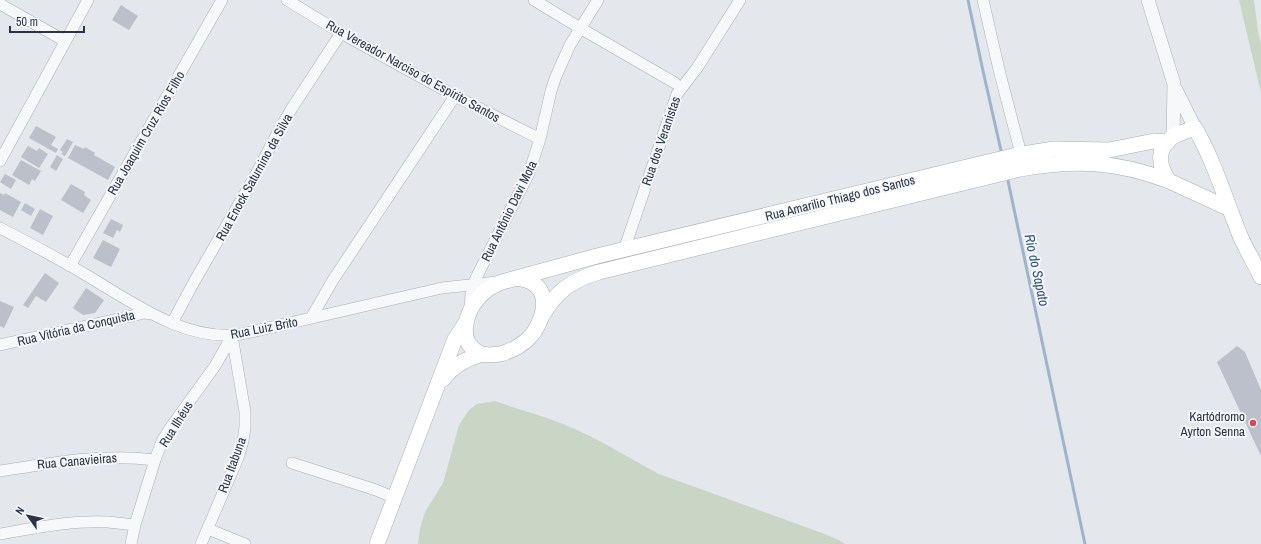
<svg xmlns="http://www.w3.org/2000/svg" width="1261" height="544" viewBox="0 0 1261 544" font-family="'Archivo Narrow',sans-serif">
	<rect width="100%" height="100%" fill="#e4e7ec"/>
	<path fill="#c9d6c5" d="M1239 0H1254L1258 30 1261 45V93Z
		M495 401C517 409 541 415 563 424 596 437 627 457 659 474L822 533 839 540 845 544H418L420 528 425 512 443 483 459 425 469 410 477 404Z"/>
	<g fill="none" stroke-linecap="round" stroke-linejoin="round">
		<path stroke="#9fb4cc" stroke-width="3" d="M968 0 983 71 1002 155
			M1007 176 1085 544"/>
	</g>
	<path fill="#bbc0ca" d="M121 5 138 16 129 30 112 20Z
		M36 126 56 137 51 145 58 149 56 153 29 138Z
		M67 139 73 142 65 156 61 154 63 152 60 150Z
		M75 145 84 149 85 147 95 153 94 155 115 167 108 180 68 158Z
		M28 146 37 151 39 148 48 154 39 168 21 157Z
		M57 155 63 159 56 171 50 167Z
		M21 160 41 171 35 181 32 179 29 185 12 175Z
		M5 174 16 180 11 189 0 182Z
		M71 184 85 192 84 195 91 200 83 213 61 200Z
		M0 193 4 195 5 193 21 202 13 217 0 210Z
		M25 203 35 209 31 216 21 210Z
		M40 209 53 216 43 235 30 228Z
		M111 219 123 225 120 232 117 230 113 238 103 233Z
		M103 240 120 249 111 267 93 258Z
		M45 273 59 283 46 302 36 296 28 308 23 305Z
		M86 288 104 300 95 313 83 315 73 308Z
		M0 301 14 307 4 328 0 326Z
		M1237 346 1245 352 1261 390V456L1217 362Z"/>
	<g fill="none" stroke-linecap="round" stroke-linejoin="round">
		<defs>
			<path id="minor" d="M287 0 341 33 455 96 540 139
				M534 0 580 28 675 83
				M983 0 1000 74 1021 154
				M0 4 65 41
				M0 161 88 0
				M0 228C29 243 58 258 86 275 132 302 186 343 242 334L442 288 497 282
				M624 250 677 94 697 68 740 0
				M70 266 222 0
				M470 309 471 293 476 278 529 173 540 139 551 91 556 76 570 45 598 0
				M311 318 333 280 455 96
				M172 323 194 282 254 178 277 134 292 108 341 33
				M0 345 136 315 144 313 152 314
				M292 463 376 490 395 498
				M0 471C51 463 103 453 155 460
				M208 529 245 544
				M0 534C35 528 72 520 108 522 117 523 126 524 135 525
				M131 544 135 525 155 460 162 441 171 427 215 366 232 336
				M201 544 238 458 243 441 245 427V412L232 336"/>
			<path id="tertiary" d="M1148 0 1174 84 1173 137
				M1176 90 1195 128"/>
			<path id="secondary" d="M1230 209 1169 181C1158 166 1156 147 1174 136 1181 133 1188 130 1195 128 1214 161 1225 198 1239 233 1245 248 1254 262 1261 277
				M516 278C521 279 527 280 531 282 553 293 542 325 529 338 521 346 511 351 500 354 493 355 485 356 479 353 455 341 467 309 481 295 487 289 494 285 502 282L597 256 1017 155 1054 149 1109 150 1154 141 1168 142
				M542 316C557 290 571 281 599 272L1020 169C1075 159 1117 161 1169 181
				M443 379C454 365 466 359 482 354
				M377 544 455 339 466 322"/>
		</defs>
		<use href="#minor" stroke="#a9aeb7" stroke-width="12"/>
		<use href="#tertiary" stroke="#a9aeb7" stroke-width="14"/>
		<use href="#secondary" stroke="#a9aeb7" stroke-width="16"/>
		<use href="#minor" stroke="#f7f8fa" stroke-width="11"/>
		<use href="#tertiary" stroke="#f7f8fa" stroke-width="13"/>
		<use href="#secondary" stroke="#fff" stroke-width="15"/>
	</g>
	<circle fill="#d1495b" stroke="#f4f6f9" stroke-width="1.5" cx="1253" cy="423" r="4"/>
	<g text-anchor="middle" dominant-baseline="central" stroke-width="4" stroke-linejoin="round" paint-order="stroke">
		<g font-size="13" fill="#2b3445" stroke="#f4f6f9">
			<text transform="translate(413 71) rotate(29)">Rua Vereador Narciso do Espírito Santos</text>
			<text transform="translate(146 133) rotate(-60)">Rua Joaquim Cruz Rios Filho</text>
			<text transform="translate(661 141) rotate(-71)">Rua dos Veranistas</text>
			<text transform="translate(254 177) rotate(-61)">Rua Enock Saturnino da Silva</text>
			<text transform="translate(840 198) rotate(-14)">Rua Amarilio Thiago dos Santos</text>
			<text transform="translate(509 211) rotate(-64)">Rua Antônio Davi Mota</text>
			<text transform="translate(76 328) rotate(-13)">Rua Vitória da Conquista</text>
			<text transform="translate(264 328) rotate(-11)">Rua Luiz Brito</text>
			<text transform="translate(176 424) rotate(-58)">Rua Ilhéus</text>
			<text transform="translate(77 461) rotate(-5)">Rua Canavieiras</text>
			<text transform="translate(232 465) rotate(-70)">Rua Itabuna</text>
		</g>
		<g font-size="13" fill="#2b3445" stroke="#f4f6f9" text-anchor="end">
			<text x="1245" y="416">Kartódromo<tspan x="1245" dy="15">Ayrton Senna</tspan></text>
		</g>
		<g font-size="14" font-style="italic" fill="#34527a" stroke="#f4f6f9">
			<text transform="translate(1037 270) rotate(78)">Rio do Sapato</text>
		</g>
	</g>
	<g transform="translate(28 516) rotate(303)" stroke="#f4f6f9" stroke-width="3" paint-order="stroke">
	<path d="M0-3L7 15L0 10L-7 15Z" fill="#2b3445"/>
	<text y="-6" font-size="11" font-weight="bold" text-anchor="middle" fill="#2b3445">N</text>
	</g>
	<path d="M10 26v6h74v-6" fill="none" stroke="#2b3445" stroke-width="2"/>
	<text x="16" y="26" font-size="12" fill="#2b3445" stroke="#f4f6f9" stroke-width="3" paint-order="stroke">50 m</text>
</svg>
